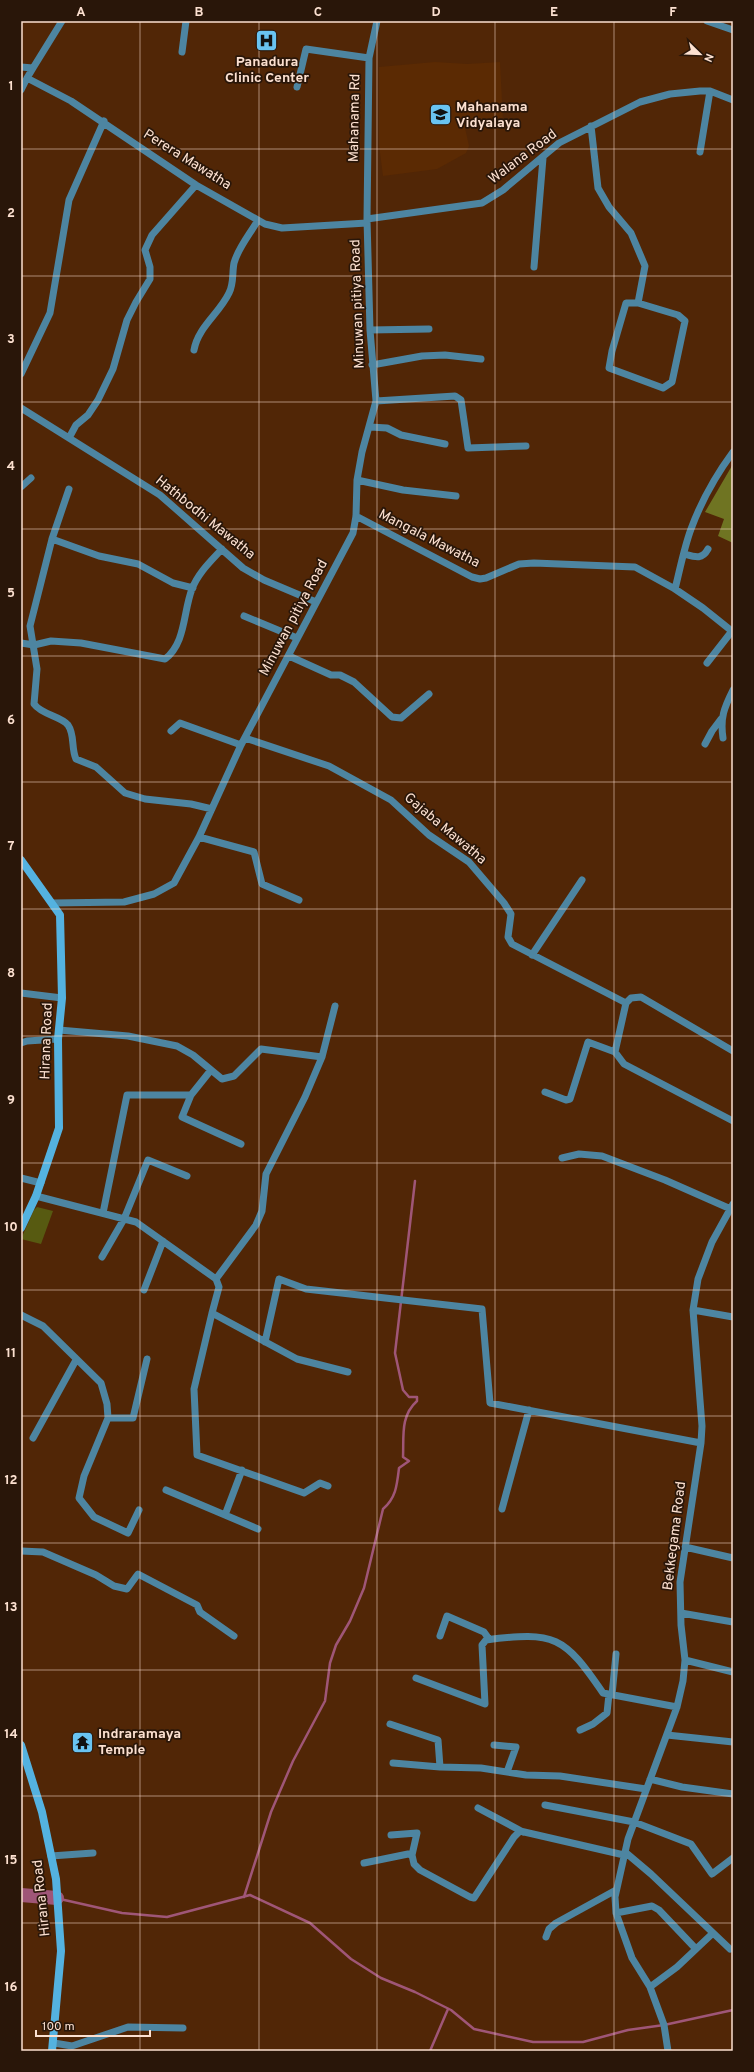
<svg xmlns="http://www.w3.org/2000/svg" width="754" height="2072" viewBox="0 0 754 2072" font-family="Overpass,sans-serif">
	<rect width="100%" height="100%" fill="#512606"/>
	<path fill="#5b2a03" d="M435 62 467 64 500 62 503 121 465 128 469 146 466 153 437 169 383 176 379 145V67Z"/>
	<path fill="#575a11" d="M37 1207 53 1211 41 1244 21 1239 34 1210Z"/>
	<path fill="#6f7422" d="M733 464V543L718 536 724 519 705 512Z"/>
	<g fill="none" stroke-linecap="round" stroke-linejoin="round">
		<path stroke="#9f5677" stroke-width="2.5" d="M244 1897 271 1812 293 1761 325 1701 330 1663 336 1645 350 1621 364 1588 383 1509C396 1498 397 1485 399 1468L409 1461 403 1457C404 1437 400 1416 417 1401V1397H409L403 1390 395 1353 415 1181
			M60 1899 122 1913 167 1917 250 1895 310 1923 351 1959 381 1978 415 1992 451 2010 474 2029 533 2042H583L628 2030 664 2025 733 2010
			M430 2051 448 2009"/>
		<path stroke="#9f5677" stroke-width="14" d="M21 1895 57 1898"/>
		<path stroke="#4d85a1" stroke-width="7" d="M707 21 733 30
			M182 52 186 21
			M21 67 33 68 27 78 71 101 196 185 265 224 282 228 367 223
			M33 68 62 21
			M297 87 306 49 369 58
			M21 90 27 78
			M591 126 598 188 609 207 631 233 645 266 638 303H626L612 351 609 368 663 388 672 382 685 321 678 315 638 303
			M700 152 710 91
			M367 219 482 203 503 190 559 143 640 102 670 94 700 91H710L733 100
			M534 267 543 158
			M370 330 429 329
			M194 350C198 327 219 314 229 293 234 284 232 273 234 263 238 248 250 234 258 220
			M372 365 422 356 445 355 481 359
			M21 374 50 313 69 200 104 121
			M376 401 455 396 461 400 468 448 526 446
			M21 408 160 495 243 568 264 580 316 602
			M370 427 387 428 401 435 445 444
			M69 438 76 425 88 415 98 400 113 369 127 320 136 302 150 279V267L145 250 152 235 196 185
			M357 480 403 490 456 496
			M21 487 31 478
			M69 489 52 539 30 626 37 669 34 704C42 715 61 716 68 725 75 735 71 748 76 759L96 767 125 793 145 799 191 804 212 809
			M356 516 472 577 480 579 486 578 519 564 534 563 635 567 675 589 703 608 733 632
			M52 539 99 556 138 564 173 583 193 588
			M684 554C695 557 702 560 708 549
			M675 589C680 569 684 548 691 529 701 502 716 475 733 452
			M244 616 297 638
			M21 643 34 645 51 641 81 643 165 659C186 643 183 612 192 589 198 573 211 561 222 549
			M289 656 331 675H340L354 682 392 717 401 718 429 694
			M707 663 732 631
			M171 731 180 723 241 745
			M245 738 329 766 391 800 429 835 469 862 504 903 511 914 508 937 512 944 626 1003
			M723 738C720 718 724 708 733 690
			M705 744 712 731 721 719
			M199 837 254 852 262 884 299 900
			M52 903 124 902 154 894 174 883 199 837 241 745 353 533 356 516 357 480 362 452 376 401 370 330 367 219 369 58 377 21
			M532 955 582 880
			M21 993 62 998
			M59 1030 128 1036 177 1046 193 1055 222 1079 234 1076 261 1049 322 1057 305 1097 266 1174 262 1211 256 1225 216 1279
			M21 1043 27 1041 58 1039
			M615 1052 626 1003 631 998 641 997 733 1051
			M322 1057 335 1006
			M211 1070 191 1095 182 1117 241 1144
			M545 1092 566 1100 570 1099 588 1042 615 1052 624 1064 733 1121
			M562 1158 579 1154 602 1156 665 1180 733 1210
			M21 1178 41 1183
			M36 1196 136 1222 216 1279 219 1287 212 1313 297 1359 348 1372
			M103 1213 127 1095H191
			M102 1257 124 1219 148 1160 187 1176
			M144 1290 163 1241
			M693 1310 733 1317
			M212 1313 194 1389 197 1455 304 1493 320 1483 328 1486
			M21 1315 43 1326 101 1383 107 1404 108 1418 84 1476 79 1498 94 1517 128 1533 139 1510
			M265 1342 279 1279 306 1289 482 1309 490 1403 701 1443
			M108 1418H133L147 1359
			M33 1438 76 1360
			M166 1490 225 1515 242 1470
			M502 1509 529 1410
			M225 1515 258 1529
			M685 1547 733 1558
			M21 1551 43 1552 96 1575 114 1586 127 1589 138 1574 197 1605 200 1612 234 1636
			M681 1613 733 1622
			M440 1636 447 1616 484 1632 489 1639
			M685 1660 733 1672
			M416 1678 485 1704 482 1645 486 1640C555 1631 564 1636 603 1693L677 1707
			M612 1695 616 1654
			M390 1724 438 1740 440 1767 481 1768 526 1775 560 1776 646 1789
			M580 1730 593 1724 607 1713 609 1694
			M667 1735 733 1742
			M494 1745 516 1747 507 1772
			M393 1763 440 1767
			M650 1779 682 1787 733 1794
			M545 1805 634 1822 691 1844 712 1874 733 1858
			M478 1808 523 1832
			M391 1835 417 1833 412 1855
			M625 1852 651 1874 730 1949
			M51 1856 93 1853
			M364 1863 408 1854 412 1855 414 1864 420 1870 470 1897 474 1898 514 1837 520 1831 624 1855
			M616 1913 652 1906 659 1910 696 1949
			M546 1937 549 1929 556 1923 616 1890
			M650 1987 677 1967 713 1933
			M54 2043 72 2046 128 2027 183 2028
			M668 2051 664 2025 650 1987 632 1958 616 1913 615 1897 628 1839 677 1707 683 1681 685 1660 681 1625 680 1582 701 1443 702 1426 693 1310 698 1279 712 1242 733 1204"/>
		<path stroke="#54b2e0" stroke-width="8" d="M21 860 60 915 62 998 58 1039 59 1128 36 1196 21 1228
			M21 1745 42 1812 56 1879 61 1951 52 2051"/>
	</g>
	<path fill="none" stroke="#fce0d0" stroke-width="1" stroke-opacity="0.55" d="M140 21V2051M259 21V2051M377 21V2051M495 21V2051M614 21V2051M21 149H733M21 276H733M21 402H733M21 529H733M21 656H733M21 782H733M21 909H733M21 1036H733M21 1163H733M21 1290H733M21 1416H733M21 1543H733M21 1670H733M21 1796H733M21 1923H733"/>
	<defs>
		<symbol id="hospital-square" viewBox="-11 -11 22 22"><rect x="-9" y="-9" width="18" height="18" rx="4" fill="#69c3f1" stroke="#291609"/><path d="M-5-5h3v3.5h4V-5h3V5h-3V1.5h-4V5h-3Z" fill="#111"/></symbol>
		<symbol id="school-square" viewBox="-11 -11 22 22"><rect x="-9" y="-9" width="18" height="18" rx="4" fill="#69c3f1" stroke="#291609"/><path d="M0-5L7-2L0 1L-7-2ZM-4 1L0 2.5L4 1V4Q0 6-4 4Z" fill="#111"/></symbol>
		<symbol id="temple-square" viewBox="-11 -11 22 22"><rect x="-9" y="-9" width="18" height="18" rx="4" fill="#69c3f1" stroke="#291609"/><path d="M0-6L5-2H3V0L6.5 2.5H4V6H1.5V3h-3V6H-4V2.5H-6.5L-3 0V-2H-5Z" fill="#111"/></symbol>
	</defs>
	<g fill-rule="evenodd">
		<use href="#hospital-square" x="254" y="28" width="25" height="25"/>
		<use href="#school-square" x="428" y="102" width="25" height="25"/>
		<use href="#temple-square" x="70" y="1730" width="25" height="25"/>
	</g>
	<g text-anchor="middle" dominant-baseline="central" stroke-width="3.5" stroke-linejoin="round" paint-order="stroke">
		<g font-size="14" font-weight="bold" fill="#fce0d0" stroke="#291609" text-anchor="start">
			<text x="267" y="62" text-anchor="middle">Panadura<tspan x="267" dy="16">Clinic Center</tspan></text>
			<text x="456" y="107">Mahanama<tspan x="456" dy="16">Vidyalaya</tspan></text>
			<text x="98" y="1734">Indraramaya<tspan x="98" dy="16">Temple</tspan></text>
		</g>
		<g font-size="14" fill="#fce0d0" stroke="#291609">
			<text transform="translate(355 118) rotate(-89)">Mahanama Rd</text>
			<text transform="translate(523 157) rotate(-37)">Walana Road</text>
			<text transform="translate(187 160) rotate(32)">Perera Mawatha</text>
			<text transform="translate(358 304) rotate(-92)">Minuwan pitiya Road</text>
			<text transform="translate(205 518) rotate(39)">Hathbodhi Mawatha</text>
			<text transform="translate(429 539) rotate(27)">Mangala Mawatha</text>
			<text transform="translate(294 618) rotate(-62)">Minuwan pitiya Road</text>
			<text transform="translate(445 829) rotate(40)">Gajaba Mawatha</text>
			<text transform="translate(47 1041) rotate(-88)">Hirana Road</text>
			<text transform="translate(675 1536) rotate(-83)">Bekkegama Road</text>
			<text transform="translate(42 1898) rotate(-96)">Hirana Road</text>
		</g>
	</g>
	<rect width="754" height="2072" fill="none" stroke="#291609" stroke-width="44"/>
	<g transform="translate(700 54) rotate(113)" stroke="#291609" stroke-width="3" paint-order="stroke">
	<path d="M0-3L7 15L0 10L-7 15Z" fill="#fce0d0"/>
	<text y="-6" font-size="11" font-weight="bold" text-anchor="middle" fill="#fce0d0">N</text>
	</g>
	<path d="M36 2030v6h114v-6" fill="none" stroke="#fce0d0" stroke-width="2"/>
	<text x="42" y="2030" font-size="12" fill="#fce0d0" stroke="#291609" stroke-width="3" paint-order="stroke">100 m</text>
	<rect x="22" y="22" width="710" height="2028" fill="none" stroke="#fce0d0" stroke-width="1.5"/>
	<g font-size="13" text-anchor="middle" font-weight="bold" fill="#fce0d0">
		<text x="81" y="16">A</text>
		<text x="199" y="16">B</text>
		<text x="318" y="16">C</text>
		<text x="436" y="16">D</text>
		<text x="554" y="16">E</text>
		<text x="673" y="16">F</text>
		<text x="11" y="90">1</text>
		<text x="11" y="217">2</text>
		<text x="11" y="343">3</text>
		<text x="11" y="470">4</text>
		<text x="11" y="597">5</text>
		<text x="11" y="724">6</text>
		<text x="11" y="850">7</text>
		<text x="11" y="977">8</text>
		<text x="11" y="1104">9</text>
		<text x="11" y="1231">10</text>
		<text x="11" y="1357">11</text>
		<text x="11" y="1484">12</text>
		<text x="11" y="1611">13</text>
		<text x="11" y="1738">14</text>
		<text x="11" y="1864">15</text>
		<text x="11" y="1991">16</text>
	</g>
</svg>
